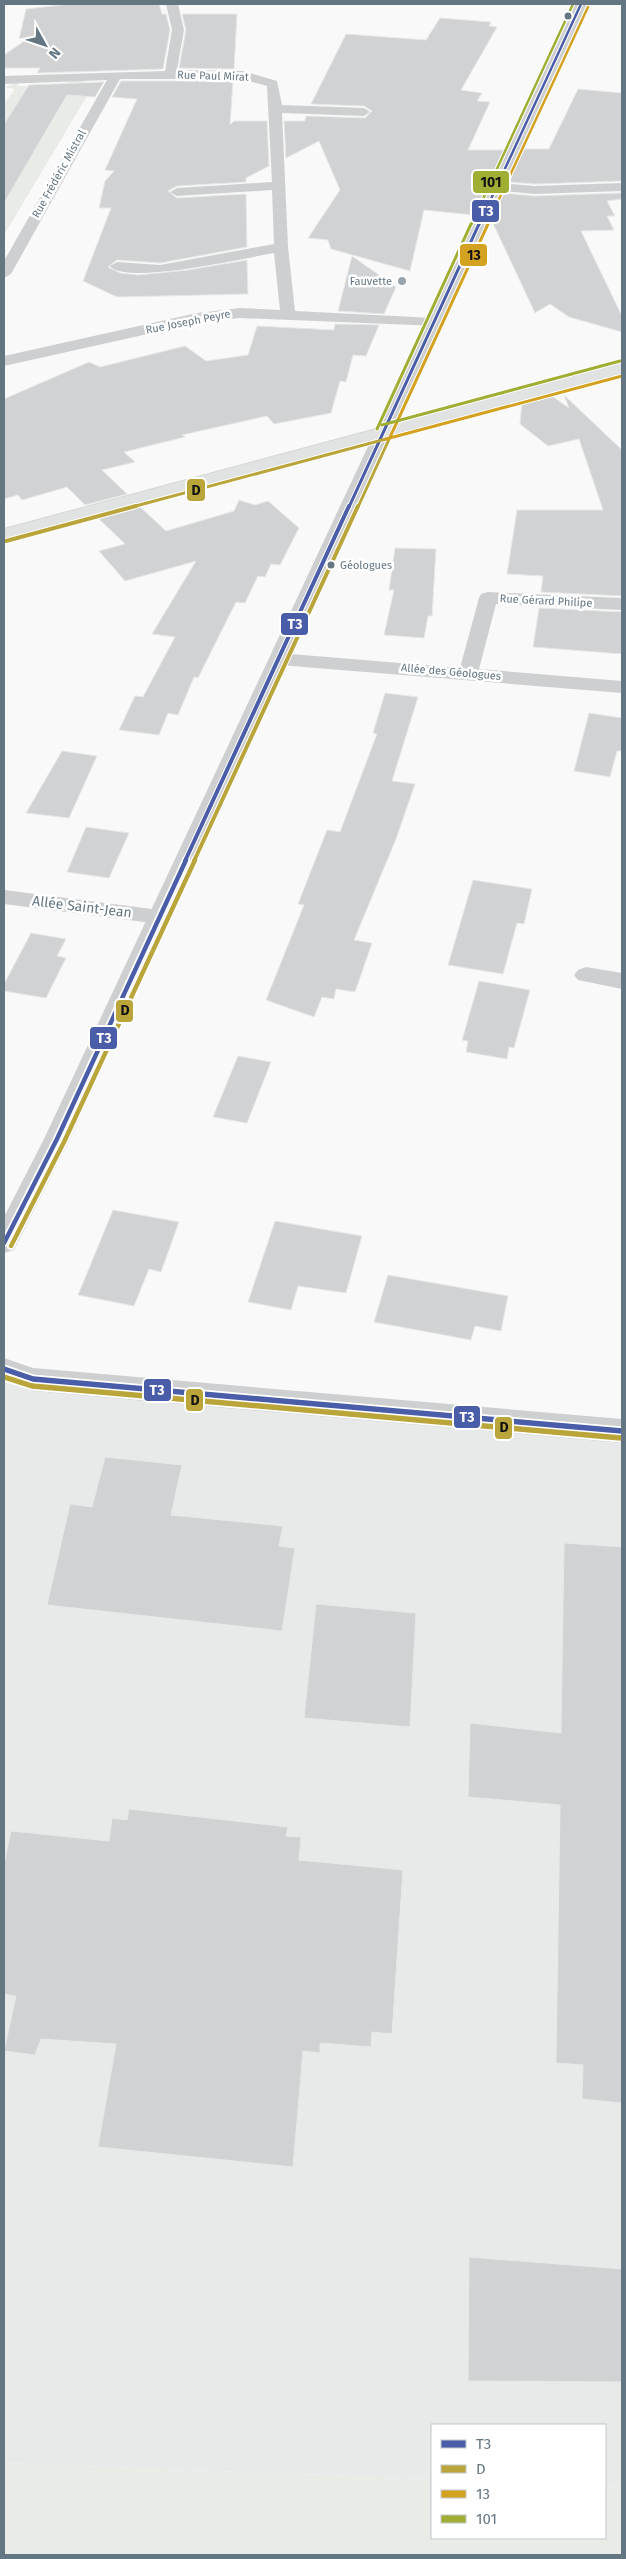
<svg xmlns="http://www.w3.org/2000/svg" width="626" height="2559" viewBox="0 0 626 2559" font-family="'Fira Sans',sans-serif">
	<rect width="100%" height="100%" fill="#f9f9f9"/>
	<path fill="#e8e9e9" d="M4 1369 33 1379 622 1431V2487L605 2486V2425H432V2479L4 2463Z"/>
	<path fill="#e8ebe6" d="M86 80 84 83H74L66 95 87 96 4 235V173L21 174 9 117 4 124V104L15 89 4 87 19 82 18 86H64L66 82Z
		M4 2463 432 2479V2538H605V2486L622 2487V2555H4Z"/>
	<path fill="#d0d2d3" stroke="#e8e8e8" d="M71 4H159L162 14H166L170 30 163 69 37 73 40 68H4V55L23 42 19 39 26 9Z
		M182 14H237L234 69 179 68 186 30Z
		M440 18 491 22 489 26 497 27 461 90 482 93 477 101 490 102 468 150H505L474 215 424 210 410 271 331 249 328 240 308 238 340 190 319 141 286 158 284 121H305L306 116 365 118 372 111 364 106 311 104 346 34 426 40Z
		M121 81H233L230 125 234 121H267L269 166 246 178V182L177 186 168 191 177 198 246 194 247 247 160 263 117 260 108 267 120 273 138 275 188 270 247 260 248 294 117 297 83 281 111 208H99L105 181 114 171 105 170 137 99 112 97Z
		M104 82 95 97 67 95 4 203V124L29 85Z
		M578 89 622 93V181L535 184 508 182 523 149H549Z
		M503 193 535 196 622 193V199L607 201 615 216H607L614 230 581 231 622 316V332L569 317 550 304 535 313 491 219Z
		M352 256 396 287 384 314 338 311Z
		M335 324 379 325 366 356 353 355 346 382 340 381 331 413 274 424 267 416 182 435 185 437 124 452 135 462 102 470 127 494 85 505 67 487 22 500 18 495 4 499V399L89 362 100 367 185 346 206 361 248 355 257 326 334 330Z
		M549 394 569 408 564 395 622 450V596L541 592 543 576 507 574 517 510H603L579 439 548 446 520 424 522 402Z
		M239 500 255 505 268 501 299 528 280 565 271 564 265 577 258 576 245 603 236 602 198 678 194 677 178 715 168 713 159 735 119 730 135 696 143 697 175 637 152 634 196 561 125 581 99 551 125 544 96 516 138 505 166 531 234 511Z
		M395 548 436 549 432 616H428L424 638 384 635 394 590H389Z
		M539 608 622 612V654L533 647Z
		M385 693 418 697 392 781 415 784 396 839 354 940 372 943 355 992 336 989 334 999 322 997 314 1017 266 1000 304 905 298 904 327 830 340 832 377 734 373 733Z
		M589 713 622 718V751H617L610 777 574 771Z
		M62 751 97 756 69 818 26 813Z
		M86 827 129 833 109 878 67 872Z
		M473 880 532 889 524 924 517 923 503 974 448 965Z
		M31 933 66 939 57 956 66 958 46 998 4 991V984Z
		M479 981 530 990 514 1048 509 1047 507 1059 466 1052 468 1041 462 1040Z
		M238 1056 271 1062 247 1123 213 1117Z
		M113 1210 179 1222 161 1272 149 1269 134 1306 78 1295Z
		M275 1221 362 1236 346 1293 298 1286 291 1310 248 1302Z
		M388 1275 508 1296 501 1331 475 1326 471 1340 374 1322Z
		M105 1457 182 1465 171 1515 283 1526 279 1546 295 1548 282 1631 47 1605 70 1504 92 1507Z
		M564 1543 622 1547V2103L582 2099 583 2065 556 2063 560 1805 468 1797 470 1723 561 1733Z
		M316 1604 416 1613 410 1727 304 1718Z
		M129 1809 288 1827 286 1836 301 1837 299 1860 403 1870 392 2034 372 2032 371 2047 320 2043V2053L303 2051 293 2167 98 2147 116 2044 41 2039 35 2055 4 2051 16 1996 4 1994V1864L11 1831 109 1841 112 1818 127 1820Z
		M469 2257 622 2269V2382L468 2381Z"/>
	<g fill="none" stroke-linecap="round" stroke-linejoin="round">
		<defs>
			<path id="secondary" d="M622 363V373L4 539V529Z"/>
		</defs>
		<use href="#secondary" stroke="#d5d6d7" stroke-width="2"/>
		<path fill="#cecfd0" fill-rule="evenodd" d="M166 4H178L184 30 177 70 243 71 277 81 282 105 364 108 370 112 364 116 282 113 288 247 295 311 434 318 442 323 439 326 240 318 197 323 4 366V356L197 313 240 308 280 310 274 253C249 257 124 286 110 266L117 262 160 265 274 244 272 190 177 196 170 192 177 188 272 182 267 86 242 79H120L11 274 4 278V261L107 80 4 84V76L165 71 172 30Z
			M497 183 535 186 622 183V191L535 194 492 190 490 187 492 184Z
			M488 592 622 598V610L496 604 479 669 622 681V693L279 665 272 663 269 659 272 655 279 653 460 668 479 598 481 594Z
			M4 890 160 910 168 912 171 917 168 922 160 924 4 904Z
			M586 967 622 973V989L578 980 574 975 578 970Z"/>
		<path fill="#cecfd0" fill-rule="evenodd" d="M575 4H587L70 1139 14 1250 4 1253V1217L44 1139Z
			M4 1358 33 1368 622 1419V1443L33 1391 4 1381Z"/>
		<use href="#secondary" fill="#e1e2e2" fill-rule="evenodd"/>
		<defs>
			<path id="bus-1-far4" d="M479 225 581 4"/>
			<path id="bus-1-far3" d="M349 507 479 224"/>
			<path id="bus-1-far2" d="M185 861 349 506"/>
			<path id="bus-1-far1" d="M4 1243 57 1139 186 860"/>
			<path id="bus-1" d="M4 1369 33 1379 622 1431"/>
			<path id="bus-2-far3" d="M132 507 386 439
				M358 507 391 435"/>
			<path id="bus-2-far2" d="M6 541 136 506
				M194 861 358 506"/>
			<path id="bus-2-far1" d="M11 1246 64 1142 195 860"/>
			<path id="bus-2" d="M4 1377 32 1386 621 1438"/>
			<path id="bus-3-far1" d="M487 225 588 7"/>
			<path id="bus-3" d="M391 435 488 224
				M386 439 622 376"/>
			<path id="bus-4-far1" d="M471 225 573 4"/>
			<path id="bus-4" d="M382 425 620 361
				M377 429 471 224"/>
		</defs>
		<use href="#bus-1-far4" stroke="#fff" stroke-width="4.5"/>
		<use href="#bus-1-far3" stroke="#fff" stroke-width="5"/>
		<use href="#bus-1-far2" stroke="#fff" stroke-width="6"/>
		<use href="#bus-1-far1" stroke="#fff" stroke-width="8"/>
		<use href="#bus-1" stroke="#fff" stroke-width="9"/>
		<use href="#bus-2-far3" stroke="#fff" stroke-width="5"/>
		<use href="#bus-2-far2" stroke="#fff" stroke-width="6"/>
		<use href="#bus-2-far1" stroke="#fff" stroke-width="8"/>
		<use href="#bus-2" stroke="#fff" stroke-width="9"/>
		<use href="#bus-3-far1" stroke="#fff" stroke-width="4.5"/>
		<use href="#bus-3" stroke="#fff" stroke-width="5"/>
		<use href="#bus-4-far1" stroke="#fff" stroke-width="4.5"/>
		<use href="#bus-4" stroke="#fff" stroke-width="5"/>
		<use href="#bus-1-far4" stroke="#4a5da8" stroke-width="2.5"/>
		<use href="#bus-1-far3" stroke="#4a5da8" stroke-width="3"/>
		<use href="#bus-1-far2" stroke="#4a5da8" stroke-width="4"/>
		<use href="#bus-1-far1" stroke="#4a5da8" stroke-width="4.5"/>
		<use href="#bus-1" stroke="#4a5da8" stroke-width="5.5"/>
		<use href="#bus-2-far3" stroke="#baa53b" stroke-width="3"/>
		<use href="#bus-2-far2" stroke="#baa53b" stroke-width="4"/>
		<use href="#bus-2-far1" stroke="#baa53b" stroke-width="4.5"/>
		<use href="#bus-2" stroke="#baa53b" stroke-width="5.5"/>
		<use href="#bus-3-far1" stroke="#d4a221" stroke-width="2.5"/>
		<use href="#bus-3" stroke="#d4a221" stroke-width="3"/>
		<use href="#bus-4-far1" stroke="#a0ae34" stroke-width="2.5"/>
		<use href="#bus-4" stroke="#a0ae34" stroke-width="3"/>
	</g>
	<g fill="#657683" stroke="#fff" stroke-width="2">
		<circle cx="568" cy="16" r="4.5"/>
		<circle cx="331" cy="565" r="4.5"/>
	</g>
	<circle fill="#99a4ac" stroke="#fff" stroke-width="2" cx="402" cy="281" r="5"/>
	<g text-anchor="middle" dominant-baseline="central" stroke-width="5" stroke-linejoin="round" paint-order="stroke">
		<g font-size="11" fill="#657683" stroke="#fff">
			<text transform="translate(213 76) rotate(2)">Rue Paul Mirat</text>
			<text transform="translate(59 174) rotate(-61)">Rue Frédéric Mistral</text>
			<text transform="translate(188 322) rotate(-11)">Rue Joseph Peyre</text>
			<text transform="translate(546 601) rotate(3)">Rue Gérard Philipe</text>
			<text transform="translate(451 672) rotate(5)">Allée des Géologues</text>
		</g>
		<g font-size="11" fill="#657683" stroke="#fff" text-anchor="end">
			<text x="392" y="281">Fauvette</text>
		</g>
		<g font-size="11" fill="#657683" stroke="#fff" text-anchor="start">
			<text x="340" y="565">Géologues</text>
		</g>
		<g font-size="14" fill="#657683" stroke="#fff">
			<text transform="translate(82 907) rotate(7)">Allée Saint-Jean</text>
		</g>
	</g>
	<g stroke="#fff" stroke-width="2">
		<rect x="472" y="170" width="38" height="24" rx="5" fill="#a0ae34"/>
		<rect x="471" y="199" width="29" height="24" rx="5" fill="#4a5da8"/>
		<rect x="459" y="243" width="29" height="24" rx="5" fill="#d4a221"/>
		<rect x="186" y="478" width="20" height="24" rx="5" fill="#baa53b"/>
		<rect x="280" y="612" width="29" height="24" rx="5" fill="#4a5da8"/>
		<rect x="115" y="999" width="19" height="24" rx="5" fill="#baa53b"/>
		<rect x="89" y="1026" width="29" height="24" rx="5" fill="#4a5da8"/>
		<rect x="143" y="1378" width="29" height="24" rx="5" fill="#4a5da8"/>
		<rect x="185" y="1388" width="19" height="24" rx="5" fill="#baa53b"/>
		<rect x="453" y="1405" width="28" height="24" rx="5" fill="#4a5da8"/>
		<rect x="494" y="1416" width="19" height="24" rx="5" fill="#baa53b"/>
	</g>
	<g font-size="14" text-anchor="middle" font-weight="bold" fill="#fff">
		<text x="486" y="216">T3</text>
		<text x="295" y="629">T3</text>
		<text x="104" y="1043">T3</text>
		<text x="157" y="1395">T3</text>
		<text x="467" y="1422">T3</text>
	</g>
	<g font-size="14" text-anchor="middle" font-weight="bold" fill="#111">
		<text x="491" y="187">101</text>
		<text x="474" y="260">13</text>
		<text x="196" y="495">D</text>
		<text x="125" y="1015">D</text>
		<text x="195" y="1405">D</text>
		<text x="504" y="1432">D</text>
	</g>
	<rect width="626" height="2559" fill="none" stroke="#657683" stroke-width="10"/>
	<rect x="431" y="2424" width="175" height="115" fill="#ffffff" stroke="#c1c8cd"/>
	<rect x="441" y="2440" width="25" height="8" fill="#4a5da8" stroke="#c1c8cd"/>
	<text x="476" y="2449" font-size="15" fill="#657683">T3</text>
	<rect x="441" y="2465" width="25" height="8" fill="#baa53b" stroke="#c1c8cd"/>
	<text x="476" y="2474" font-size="15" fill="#657683">D</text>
	<rect x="441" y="2490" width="25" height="8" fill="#d4a221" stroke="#c1c8cd"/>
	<text x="476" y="2499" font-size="15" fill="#657683">13</text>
	<rect x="441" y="2515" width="25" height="8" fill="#a0ae34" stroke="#c1c8cd"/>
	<text x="476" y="2524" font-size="15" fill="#657683">101</text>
	<g transform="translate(45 45) rotate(130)" stroke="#ffffff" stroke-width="4" paint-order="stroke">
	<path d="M0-4L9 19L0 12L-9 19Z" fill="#657683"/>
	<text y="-8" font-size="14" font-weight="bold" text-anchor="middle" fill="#657683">N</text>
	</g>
</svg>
